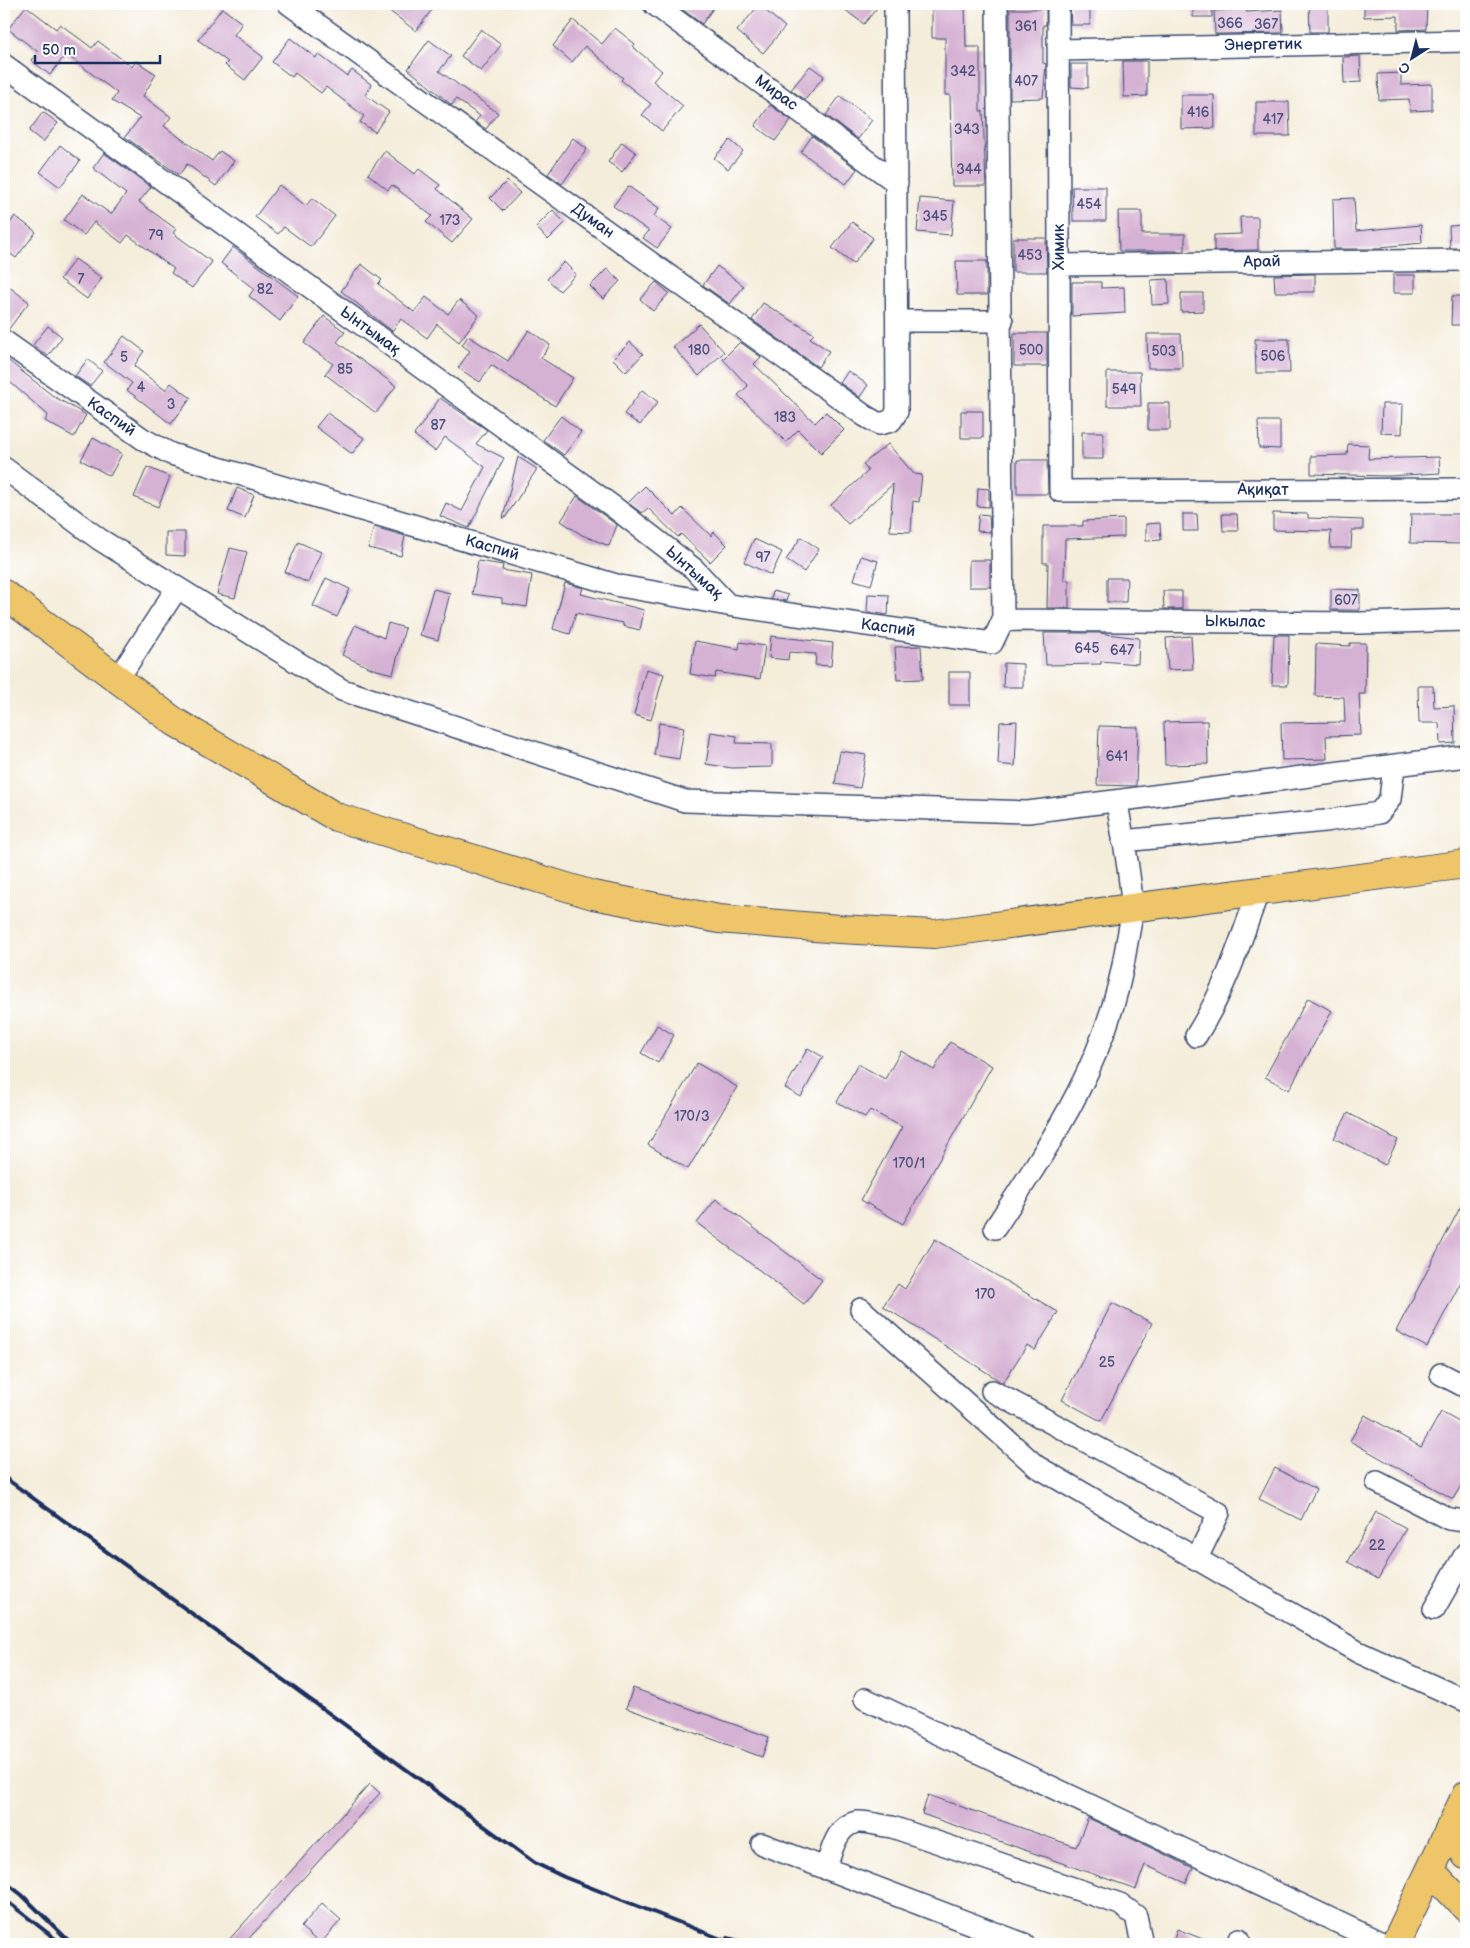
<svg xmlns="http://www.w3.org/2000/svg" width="1470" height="1948" viewBox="0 0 1470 1948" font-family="'Balsamiq Sans',sans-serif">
	<rect width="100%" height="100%" fill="#fff"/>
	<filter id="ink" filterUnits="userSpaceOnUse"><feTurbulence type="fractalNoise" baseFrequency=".02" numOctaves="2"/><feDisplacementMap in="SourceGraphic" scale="10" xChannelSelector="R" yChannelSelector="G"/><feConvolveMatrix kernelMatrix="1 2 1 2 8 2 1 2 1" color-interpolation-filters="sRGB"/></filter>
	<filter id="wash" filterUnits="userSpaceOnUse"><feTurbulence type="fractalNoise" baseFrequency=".0096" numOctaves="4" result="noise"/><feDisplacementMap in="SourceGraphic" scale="20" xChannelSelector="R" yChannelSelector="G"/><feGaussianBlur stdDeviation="1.12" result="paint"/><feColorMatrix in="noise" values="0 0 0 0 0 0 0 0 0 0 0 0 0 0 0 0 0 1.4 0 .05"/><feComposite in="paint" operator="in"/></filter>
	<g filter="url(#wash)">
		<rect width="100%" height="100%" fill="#f4edda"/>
		<g id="blocks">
			<path fill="#d5b1d3" d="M380 4H436L416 31Z
				M675 4H716L702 24Z
				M837 4H880L864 24Z
				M932 4H965L966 47H980V111H983L986 186H952L950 95H945V38H932Z
				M1070 4H1090V25H1071Z
				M1193 4H1212V17H1193Z
				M1364 4H1427L1426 29 1398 30V16L1364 17Z
				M759 5 785 27 763 53 737 31Z
				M1309 5H1328V32H1310Z
				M26 6 56 29 60 24 92 48 98 41 132 67 136 61 156 74 143 96 171 117 164 126 212 161 220 151 234 161 216 186 187 164 179 175 125 137 140 118 112 101 117 93 66 54 50 75 31 60 38 52 8 29Z
				M222 8 242 23 234 35 263 57 245 80 225 65 228 62 198 40Z
				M1010 9H1046V25H1043V63L1046 64 1043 98 1010 99Z
				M1246 9V12L1282 10 1283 33 1215 34 1214 11Z
				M573 20 602 44 615 28 635 44 633 47 662 71 653 81 683 106 662 131 642 115 651 104 621 80 623 78 585 46 572 62 553 46Z
				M481 29 501 45 481 71 461 56Z
				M290 38 316 58 318 54 347 76 352 70 372 85 365 95 389 112 375 132 360 122 364 116 326 87 321 93 295 73 292 77 272 62Z
				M429 40 451 56 439 71 498 113 486 129 475 122 480 116 456 99 452 105 408 69Z
				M1360 56 1361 82 1344 83 1343 57Z
				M1123 61H1147V96L1124 97Z
				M1071 64H1088V88L1071 87Z
				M810 66 824 76 805 100 791 90Z
				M1401 73V85L1432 84V110L1410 111 1409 99 1379 100 1378 74Z
				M1181 95H1214L1215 128 1181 129Z
				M840 96 872 120 858 139 826 115Z
				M1256 102H1289L1290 136H1256Z
				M770 105 791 120 775 141 755 126Z
				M43 112 58 123 43 142 29 131Z
				M812 136 857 169 846 184 801 152Z
				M573 138 587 149 562 184 548 174Z
				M730 140 743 151 728 169 714 158Z
				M622 142 636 153 622 172 608 162Z
				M60 145 80 161 60 187 40 172Z
				M385 151 415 174 419 169 440 185 437 189 473 219 452 243 426 222 432 216 392 185 388 190 368 174Z
				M104 153 151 187 139 202 176 229 173 233 212 262 192 288 171 273 174 269 128 235 122 243 94 222 84 235 64 220 83 194 111 214 126 194 93 168Z
				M507 181 520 193 503 211 490 198Z
				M279 185 306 206 312 198 335 216 311 247 284 227 278 234 255 217Z
				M628 186 659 208 654 216 672 229 657 248 643 238 649 231 613 206Z
				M1072 187H1106V221H1073Z
				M920 198 954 201 951 235 917 232Z
				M1354 198 1356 231 1421 225 1422 243 1381 247V249H1334L1333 199Z
				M553 210 565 223 548 240 536 227Z
				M1118 211H1142V234H1185V251H1119Z
				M15 216 36 232 16 258 4 249V232Z
				M1240 217H1258V250L1214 251V235L1241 234Z
				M852 222 873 238 853 264 832 248Z
				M1466 225V248H1450L1449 226Z
				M1013 238H1046L1047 272H1013Z
				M233 247 298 296 280 321 249 296 254 289 221 263Z
				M75 259 102 278 87 299 60 279Z
				M956 261H987V295H957Z
				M564 262 576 274 560 291 547 279Z
				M361 264 382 280 378 284 414 312 426 297 448 314 459 300 479 315 459 342 437 324 427 338 401 319 392 331 341 291Z
				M717 266 744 286 730 304 703 285Z
				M607 269 620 281 603 299 590 286Z
				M1315 274V292H1275L1274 275Z
				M1393 275H1415V293H1393Z
				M1168 279 1169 304 1152 305 1151 280Z
				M656 282 669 293 653 311 640 299Z
				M1072 282H1101V288L1124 287 1125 313 1072 316Z
				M4 283 29 302 8 330 4 329Z
				M1181 293H1203V311L1181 312Z
				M1452 296H1466V325H1451Z
				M763 303 814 334 810 338 829 351 818 367 752 320Z
				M324 316 345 332 337 342 396 386 376 413 325 374 333 364 304 343Z
				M699 324 724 352 699 376 673 347Z
				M48 326 62 337 48 356 33 345Z
				M529 330 550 345 541 358 573 378 555 406 491 365 480 382 458 368 470 351 462 345 468 336 508 361Z
				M1014 333H1047V366H1014Z
				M1147 334H1181L1182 368H1148Z
				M124 336 144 351 134 366 165 390 171 383 191 398 171 424 127 390 132 383 104 362Z
				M1255 339H1289L1290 373H1256Z
				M630 342 643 354 626 372 613 359Z
				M740 342 761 357 754 364 815 423 826 412 844 430 821 453 798 430 786 442 738 395 748 386 723 359Z
				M4 357 53 396 86 415 74 437 45 421 48 415 4 377Z
				M88 359 102 371 90 386 75 376Z
				M848 371 868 385 860 397 840 383Z
				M1107 372H1140L1141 406H1107Z
				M642 390 658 402 640 425 624 414Z
				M440 398 487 430 476 444 504 458 469 528 440 516 446 503 462 511 485 467 445 437 435 451 414 435Z
				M1148 403H1170V430H1148Z
				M1382 404H1403L1402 434 1381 433Z
				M961 411H983V438H961Z
				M327 413 364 438 352 454 316 427Z
				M561 416 581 432 564 455 543 440Z
				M1258 421H1280V449L1259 448Z
				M1082 432H1103V459H1082Z
				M93 438 122 454 110 476 81 460Z
				M888 444 914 474 922 475 919 502 913 501 911 532 890 531 893 484 848 524 831 505 868 471 863 464Z
				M1348 444 1369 445 1368 459 1439 457 1440 473 1388 476 1311 474V456L1347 455Z
				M518 457 537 469 505 518H503Z
				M1017 460H1047L1048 494H1017Z
				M147 467 170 477 158 507 134 497Z
				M645 486 675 516 682 508 711 536 714 532 727 545 710 562 681 534 678 537 648 508 642 513 628 503Z
				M237 488 254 495 245 518 228 511Z
				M978 488 989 489V507L977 506Z
				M577 496 617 525 609 546 582 535 561 521Z
				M1273 513 1308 514V518L1363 520V530H1352L1351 548H1330L1331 531 1273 530Z
				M979 514 989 515 990 532 977 531Z
				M1183 514H1197L1198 531H1183Z
				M1222 514H1237L1238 531H1223Z
				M1411 514H1464L1463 544 1410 543Z
				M1124 519V537L1065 539 1064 580H1069V608H1047L1048 563H1043V526H1083V521Z
				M1160 523 1161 540 1146 541V524Z
				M374 527 405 536 401 556 368 548Z
				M166 532H185V556L166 555Z
				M801 537 819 549 804 572 786 560Z
				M754 539 782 552 771 575 744 562Z
				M298 542 321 552 308 583 285 572Z
				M230 548 247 552 235 598 217 594Z
				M861 556 878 561 871 585 854 580Z
				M969 560H990V587H969Z
				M478 561 503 565 502 570 532 575 527 607 502 603V598L472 594Z
				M326 578 350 589 337 617 313 606Z
				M1107 578H1127L1126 602H1107Z
				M565 583 583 588 581 594 644 610 640 630 623 626V623L576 613 570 634 553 629Z
				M433 589 450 593 438 640 420 635Z
				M1331 589 1360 590V610H1331Z
				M773 591 788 595 786 601 771 599Z
				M1163 591H1182V609H1164Z
				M868 594 889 595 888 615 867 612Z
				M388 623 405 628 393 674 373 669 342 655 355 625 384 638Z
				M1044 633H1099L1139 638 1138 664 1101 661V664L1046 665Z
				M1274 635H1289L1288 685H1272Z
				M771 636 833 643 831 666 815 665 816 654 789 652 788 660 769 658Z
				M1191 636 1193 669 1168 670 1166 638Z
				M695 641 739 649 740 642 765 646 760 679 716 672 715 678 690 674Z
				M1350 643H1366L1365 694H1359L1361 735 1326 736 1327 759 1282 760 1281 723 1345 722 1344 697 1315 696 1316 644 1350 646Z
				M921 646 923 679 897 680 895 647Z
				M1004 663 1023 664V687H1003Z
				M646 669 664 674 651 720 634 715Z
				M949 672H970V705H949Z
				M1418 686H1433L1434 707 1454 706 1455 743 1440 744 1439 723H1419Z
				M1017 721 1015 766 998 764 1000 722Z
				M1207 721 1208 764 1165 765 1164 722Z
				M659 723 684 727 679 759 654 755Z
				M1099 726 1138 727 1136 786 1097 785Z
				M711 732 737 736 736 743 772 744V767L732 768 706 764Z
				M840 751 866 755 860 788 835 784Z
				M1308 998 1332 1011 1289 1090 1265 1077Z
				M657 1025 674 1035 658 1063 641 1053Z
				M950 1042 992 1066 903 1224 861 1200 902 1127 870 1110 865 1117 837 1102 858 1064 885 1079 901 1051 934 1070Z
				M808 1048 823 1057 801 1097 785 1088Z
				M697 1063 737 1087 688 1169 648 1145Z
				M1348 1113 1398 1140 1385 1165 1334 1138Z
				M1466 1196V1272L1427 1347 1396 1331Z
				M716 1199 822 1280 804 1304 697 1223Z
				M935 1239 1058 1312 1035 1350 1027 1345 1003 1383 883 1306 898 1284 905 1289Z
				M1112 1303 1152 1323 1101 1421 1062 1400Z
				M1441 1412 1466 1426V1477L1453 1499 1350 1441 1365 1415 1421 1447Z
				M1275 1468 1316 1489 1301 1520 1259 1499Z
				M1376 1512 1406 1528 1378 1579 1348 1562Z
				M633 1688 769 1737 762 1757 626 1708Z
				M370 1784 380 1793 244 1944H225Z
				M928 1795 1076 1847 1088 1818 1193 1868 1186 1883 1145 1865 1136 1889 922 1814Z
				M322 1903 341 1920 320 1944 301 1927Z
				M1177 1929 1213 1943V1944H1172Z"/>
		</g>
	</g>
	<g filter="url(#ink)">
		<use href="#blocks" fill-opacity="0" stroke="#3c4c71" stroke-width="1"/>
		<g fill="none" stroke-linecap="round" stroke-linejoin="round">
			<defs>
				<path id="minor" d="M289 4 865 416 879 424 891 421 897 412 895 4
					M654 4 897 183
					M1058 4 1060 491 1466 489
					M1059 50 1466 41
					M4 65 615 508 694 569 728 605
					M1059 265 1466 260
					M897 321H1002
					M4 341 143 439 171 454 620 586 728 605 992 643 1003 620 997 4
					M4 468 99 539 342 690 685 801 1028 812 1466 756
					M1003 620 1360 623 1466 620
					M118 679 177 588
					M1123 841 1325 821 1379 813 1390 799 1394 766
					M1196 1036C1225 990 1240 943 1258 892
					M995 1228C1053 1140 1110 1055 1126 948 1128 935 1132 920 1132 907 1131 872 1122 836 1117 802
					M861 1309 1036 1466 1358 1652 1466 1701
					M1441 1374 1466 1387
					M992 1391 1219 1513 1196 1560
					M1377 1482 1449 1519 1466 1521
					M1434 1609 1466 1553
					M865 1699 1384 1944
					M762 1844 1024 1944
					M826 1869C831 1852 836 1826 857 1822 867 1821 881 1826 892 1827L1120 1904 1136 1916 1142 1944
					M1237 1944 1239 1939"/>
				<path id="major" d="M4 594 175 722 336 817 593 895 719 919 839 929 934 934 1466 864
					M1450 1828 1466 1855
					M1431 1871 1466 1908
					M1395 1944 1466 1795"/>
			</defs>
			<use href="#minor" stroke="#3c4c71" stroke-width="24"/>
			<use href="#major" stroke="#3c4c71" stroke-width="30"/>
			<use href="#minor" stroke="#fff" stroke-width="21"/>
			<use href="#major" stroke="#eec569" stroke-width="28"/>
			<path stroke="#1b2f5e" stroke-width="4" d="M4 1477 535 1863 564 1877 734 1944
				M4 1881 22 1895 72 1944
				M4 1899 62 1944
				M728 1938 750 1944"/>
		</g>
	</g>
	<g text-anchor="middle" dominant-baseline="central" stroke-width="4" stroke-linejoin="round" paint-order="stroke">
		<g font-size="14" fill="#4a507b">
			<text x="1230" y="23">366</text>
			<text x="1266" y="24">367</text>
			<text x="1026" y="26">361</text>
			<text x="963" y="71">342</text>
			<text x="1026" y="81">407</text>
			<text x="1198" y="112">416</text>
			<text x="1273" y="119">417</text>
			<text x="967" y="129">343</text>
			<text x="969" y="169">344</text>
			<text x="1089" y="204">454</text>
			<text x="935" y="216">345</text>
			<text x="450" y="220">173</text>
			<text x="156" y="235">79</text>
			<text x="1030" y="255">453</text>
			<text x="81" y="279">7</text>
			<text x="265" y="289">82</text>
			<text x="699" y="350">180</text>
			<text x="1031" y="350">500</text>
			<text x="1164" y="351">503</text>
			<text x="1273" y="356">506</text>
			<text x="124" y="357">5</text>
			<text x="345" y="369">85</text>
			<text x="141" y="387">4</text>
			<text x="1124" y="389">549</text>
			<text x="171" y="404">3</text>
			<text x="785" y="417">183</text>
			<text x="438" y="425">87</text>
			<text x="763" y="557">97</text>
			<text x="1346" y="600">607</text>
			<text x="1087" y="648">645</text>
			<text x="1122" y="650">647</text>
			<text x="1117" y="756">641</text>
			<text x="692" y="1116">170/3</text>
			<text x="909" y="1163">170/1</text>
			<text x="985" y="1294">170</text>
			<text x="1107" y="1362">25</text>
			<text x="1377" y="1545">22</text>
		</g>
		<g font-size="16" fill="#1b2f5e" stroke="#fff">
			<text transform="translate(1263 45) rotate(-1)">Энергетик</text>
			<text transform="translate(776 93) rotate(36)">Мирас</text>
			<text transform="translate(593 221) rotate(36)">Думан</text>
			<text transform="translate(1059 247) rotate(-90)">Химик</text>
			<text transform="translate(1262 262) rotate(-1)">Арай</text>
			<text transform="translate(370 331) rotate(36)">Ынтымақ</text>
			<text transform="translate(111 417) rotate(35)">Каспий</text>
			<text x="1263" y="490">Ақиқат</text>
			<text transform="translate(492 548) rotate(16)">Каспий</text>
			<text transform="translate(694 573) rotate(42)">Ынтымақ</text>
			<text transform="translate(1235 622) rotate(1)">Ыкылас</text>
			<text transform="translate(888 628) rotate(8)">Каспий</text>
		</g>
	</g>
	<rect width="1470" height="1948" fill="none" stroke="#fff" stroke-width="20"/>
	<g transform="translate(1412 58) rotate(216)" stroke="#ffffff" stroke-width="4" paint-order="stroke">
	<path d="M0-4L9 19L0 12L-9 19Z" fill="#1b2f5e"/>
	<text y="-8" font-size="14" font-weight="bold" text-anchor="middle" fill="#1b2f5e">С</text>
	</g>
	<path d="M35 55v8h125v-8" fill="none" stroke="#1b2f5e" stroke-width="2.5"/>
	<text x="42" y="55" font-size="15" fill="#1b2f5e" stroke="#ffffff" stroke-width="4" paint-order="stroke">50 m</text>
</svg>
